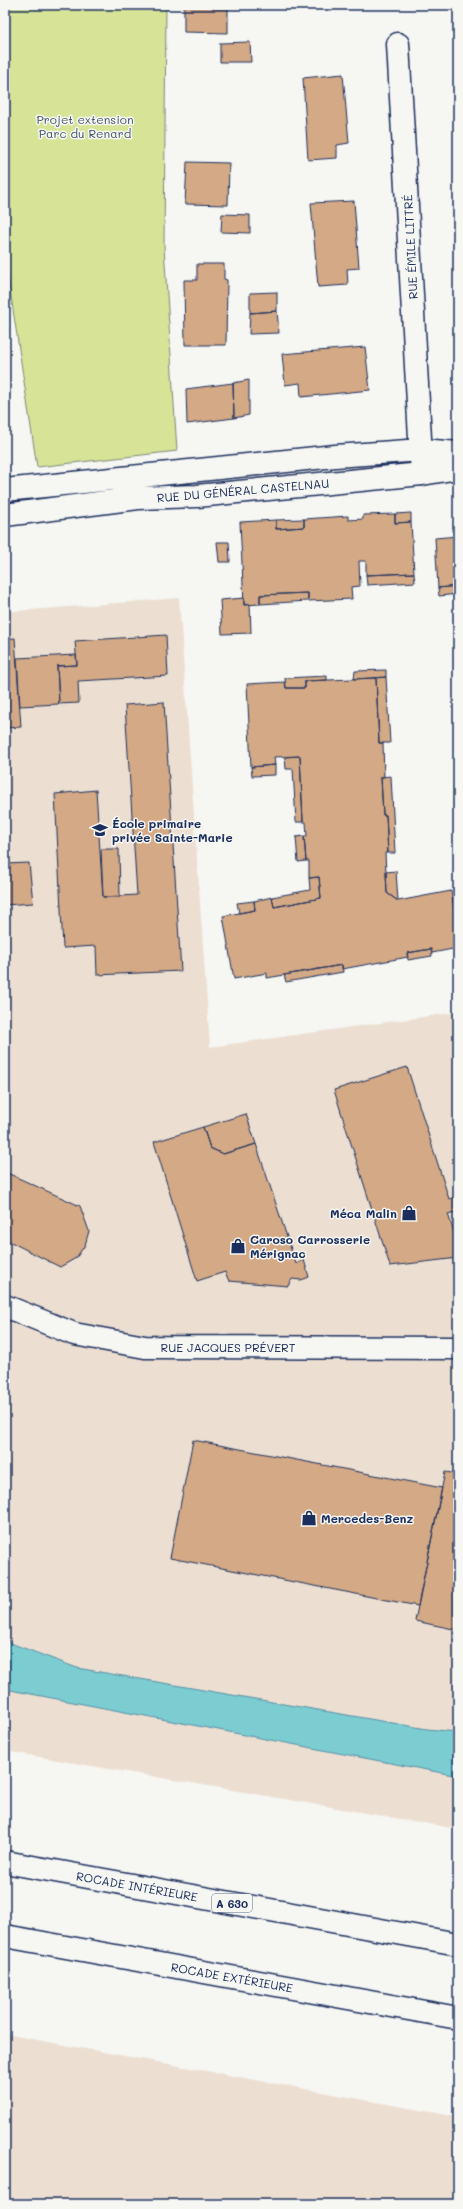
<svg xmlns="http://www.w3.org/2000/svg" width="463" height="2209" viewBox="0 0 463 2209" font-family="Mali,sans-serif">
	<rect width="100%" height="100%" fill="#f6f6f2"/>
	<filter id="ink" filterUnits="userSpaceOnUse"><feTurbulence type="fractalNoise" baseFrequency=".025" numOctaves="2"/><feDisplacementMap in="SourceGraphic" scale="8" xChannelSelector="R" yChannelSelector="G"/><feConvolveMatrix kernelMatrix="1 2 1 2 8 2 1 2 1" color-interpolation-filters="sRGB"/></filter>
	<g filter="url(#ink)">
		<path fill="#ecdfd1" d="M179 598 210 1047 458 1012V1829L5 1751V612Z
			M5 2034 458 2117V2204H5Z"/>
		<path fill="#d7e396" stroke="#79897a" d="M5 5H166L164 247 177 451 37 467 5 257Z"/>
		<path fill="#7ccdd2" stroke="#558ea4" d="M5 1641 77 1668 427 1729 458 1732V1776L5 1689Z"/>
		<path fill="#d4a985" stroke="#1b2f5e" d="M184 5H228V33L184 32Z
			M347 5H376L348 8Z
			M455 29H458V64Z
			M250 42 251 62H220V43Z
			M343 74 349 143 337 145V158L308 160 303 78Z
			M187 162 229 163 228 205 185 204Z
			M354 201 359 268 347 269 348 285 318 287 311 203Z
			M222 214 250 215V233L221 232Z
			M197 264H224V279L227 280 226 345H185L184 280H197Z
			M277 292V311L250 313V293Z
			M277 311 279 333 249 334 250 313Z
			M365 347 370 390 301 397 300 383 285 385 282 354Z
			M249 380V415L234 418 233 383Z
			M233 383 234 418 187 424 186 389Z
			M411 513V522L395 523V514Z
			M395 514V523L411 522 414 573 366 575V561H359L360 586 351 587 352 599 308 601V593L260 595V604L244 605 240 522 276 520V529L304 527V519L348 516V520L363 519V515Z
			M304 519V527L276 529V520Z
			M458 536V586L438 588 435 538Z
			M217 542H229L230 562H219Z
			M414 573 415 582 367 585 366 575Z
			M458 586V594L439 596 438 588Z
			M308 593V601L260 604V595Z
			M244 598V605L250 604 251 633 222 634 220 600Z
			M166 635 168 676 78 681 79 703 59 704 57 666 77 665 75 641Z
			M15 638 21 727 5 728V639Z
			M76 655 77 665 57 666 59 704 20 706 17 658Z
			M386 670V677L354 679 355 671Z
			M327 676V680L305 681V688H286L285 678Z
			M386 677 390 743H379L376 678Z
			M376 678 379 743H383L384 777H381L383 815H386L388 853H385L387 893 398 901 451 891 458 929V948L432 953 431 949 407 953 408 957 342 969V965L267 978V973L234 979 223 916 255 910 254 901 272 897 274 907 321 898 319 877 309 878V861H306L304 836H307L306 822H303L300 756 274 757 275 765 251 767 247 684 285 682 286 688H305V681Z
			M164 702 181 971 97 975 96 946 63 948 55 794 96 790 103 897 137 895 125 705Z
			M300 756 303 822H296L293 769H286L285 757Z
			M275 765V775L252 776 251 767Z
			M391 776 395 853H388L386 815H383L381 777Z
			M304 836 306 861 298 862 296 837Z
			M101 849H119L120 897H103Z
			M29 863 33 903 5 905V864Z
			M396 871 398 901 387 893 386 872Z
			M319 877 321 898 274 907 272 897 310 890 309 878Z
			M254 901 255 910 239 913 237 903Z
			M431 949 432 956 408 960 407 953Z
			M342 965 343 972 286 982 284 975Z
			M407 1067 449 1199 458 1196V1211L448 1214 458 1245V1258L390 1266 334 1090Z
			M246 1114 256 1144 223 1154 210 1148 203 1127Z
			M203 1127 210 1148 223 1154 256 1144 296 1264 304 1260 309 1277 301 1280 292 1279 288 1286 229 1281 225 1272 197 1281 154 1142Z
			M5 1172 80 1206 89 1231 85 1245 76 1258 60 1267 5 1239Z
			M193 1440 442 1488 418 1606 170 1558Z
			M445 1472 458 1474V1630L415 1621Z"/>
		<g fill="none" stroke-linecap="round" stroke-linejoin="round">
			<defs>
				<path id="minor" d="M398 44 422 474
					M5 1306 74 1334 145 1347 458 1348"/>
				<path id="tertiary" d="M5 490 335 456 422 450 458 453
					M5 515 138 498 197 496 422 474 458 468"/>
				<path id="motorway" d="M5 1862 458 1944
					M5 1936 458 2018"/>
			</defs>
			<use href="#minor" stroke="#1b2f5e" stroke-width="25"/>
			<use href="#tertiary" stroke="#1b2f5e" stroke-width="25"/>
			<use href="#motorway" stroke="#1b2f5e" stroke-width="25"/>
			<use href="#minor" stroke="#f6f6f2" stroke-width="22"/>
			<use href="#tertiary" stroke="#f6f6f2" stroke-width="22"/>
			<use href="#motorway" stroke="#f6f6f2" stroke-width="22"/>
		</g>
	</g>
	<defs>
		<symbol id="school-bare" viewBox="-9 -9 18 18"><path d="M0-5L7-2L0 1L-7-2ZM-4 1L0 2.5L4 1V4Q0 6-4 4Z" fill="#1b2f5e" stroke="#f6f6f2" stroke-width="2.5" paint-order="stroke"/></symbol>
		<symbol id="shop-bare" viewBox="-9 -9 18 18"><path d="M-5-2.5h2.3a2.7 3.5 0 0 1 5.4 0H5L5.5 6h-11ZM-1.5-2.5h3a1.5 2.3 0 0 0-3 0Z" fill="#1b2f5e" stroke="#f6f6f2" stroke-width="2.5" paint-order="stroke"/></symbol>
	</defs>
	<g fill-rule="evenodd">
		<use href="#school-bare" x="89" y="819" width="22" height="22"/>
		<use href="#shop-bare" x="398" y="1202" width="22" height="22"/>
		<use href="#shop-bare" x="227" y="1235" width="22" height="22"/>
		<use href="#shop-bare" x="298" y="1507" width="22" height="22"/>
	</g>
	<g text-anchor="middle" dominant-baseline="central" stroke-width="3" stroke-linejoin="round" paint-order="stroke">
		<rect fill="#f6f6f2" stroke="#5d6b8a" stroke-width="1" x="212" y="1894" width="40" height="18" rx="3"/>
		<g font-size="11" font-weight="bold" fill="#1b2f5e">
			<text x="232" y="1903">A 630</text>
		</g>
		<g font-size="12" fill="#415369" stroke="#f6f6f2">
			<text x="85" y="119">Projet extension<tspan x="85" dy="14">Parc du Renard</tspan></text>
		</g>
		<g font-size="12" fill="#1b2f5e" stroke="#f6f6f2">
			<text transform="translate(410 247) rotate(-93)">RUE ÉMILE LITTRÉ</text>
			<text transform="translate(243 490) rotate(-5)">RUE DU GÉNÉRAL CASTELNAU</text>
			<text x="228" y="1347">RUE JACQUES PRÉVERT</text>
			<text transform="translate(137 1886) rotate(10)">ROCADE INTÉRIEURE</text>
			<text transform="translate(232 1977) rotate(10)">ROCADE EXTÉRIEURE</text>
		</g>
		<g font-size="12" font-weight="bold" fill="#1b2f5e" stroke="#f6f6f2" text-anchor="start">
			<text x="112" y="823">École primaire<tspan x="112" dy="14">privée Sainte-Marie</tspan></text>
			<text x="397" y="1213" text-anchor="end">Méca Malin</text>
			<text x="250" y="1239">Caroso Carrosserie<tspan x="250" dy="14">Mérignac</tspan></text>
			<text x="321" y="1518">Mercedes-Benz</text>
		</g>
	</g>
	<rect width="463" height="2209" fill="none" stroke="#f6f6f2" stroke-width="20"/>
	<rect x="10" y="10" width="443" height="2189" fill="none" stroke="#1b2f5e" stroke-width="1.5" filter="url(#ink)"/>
</svg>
